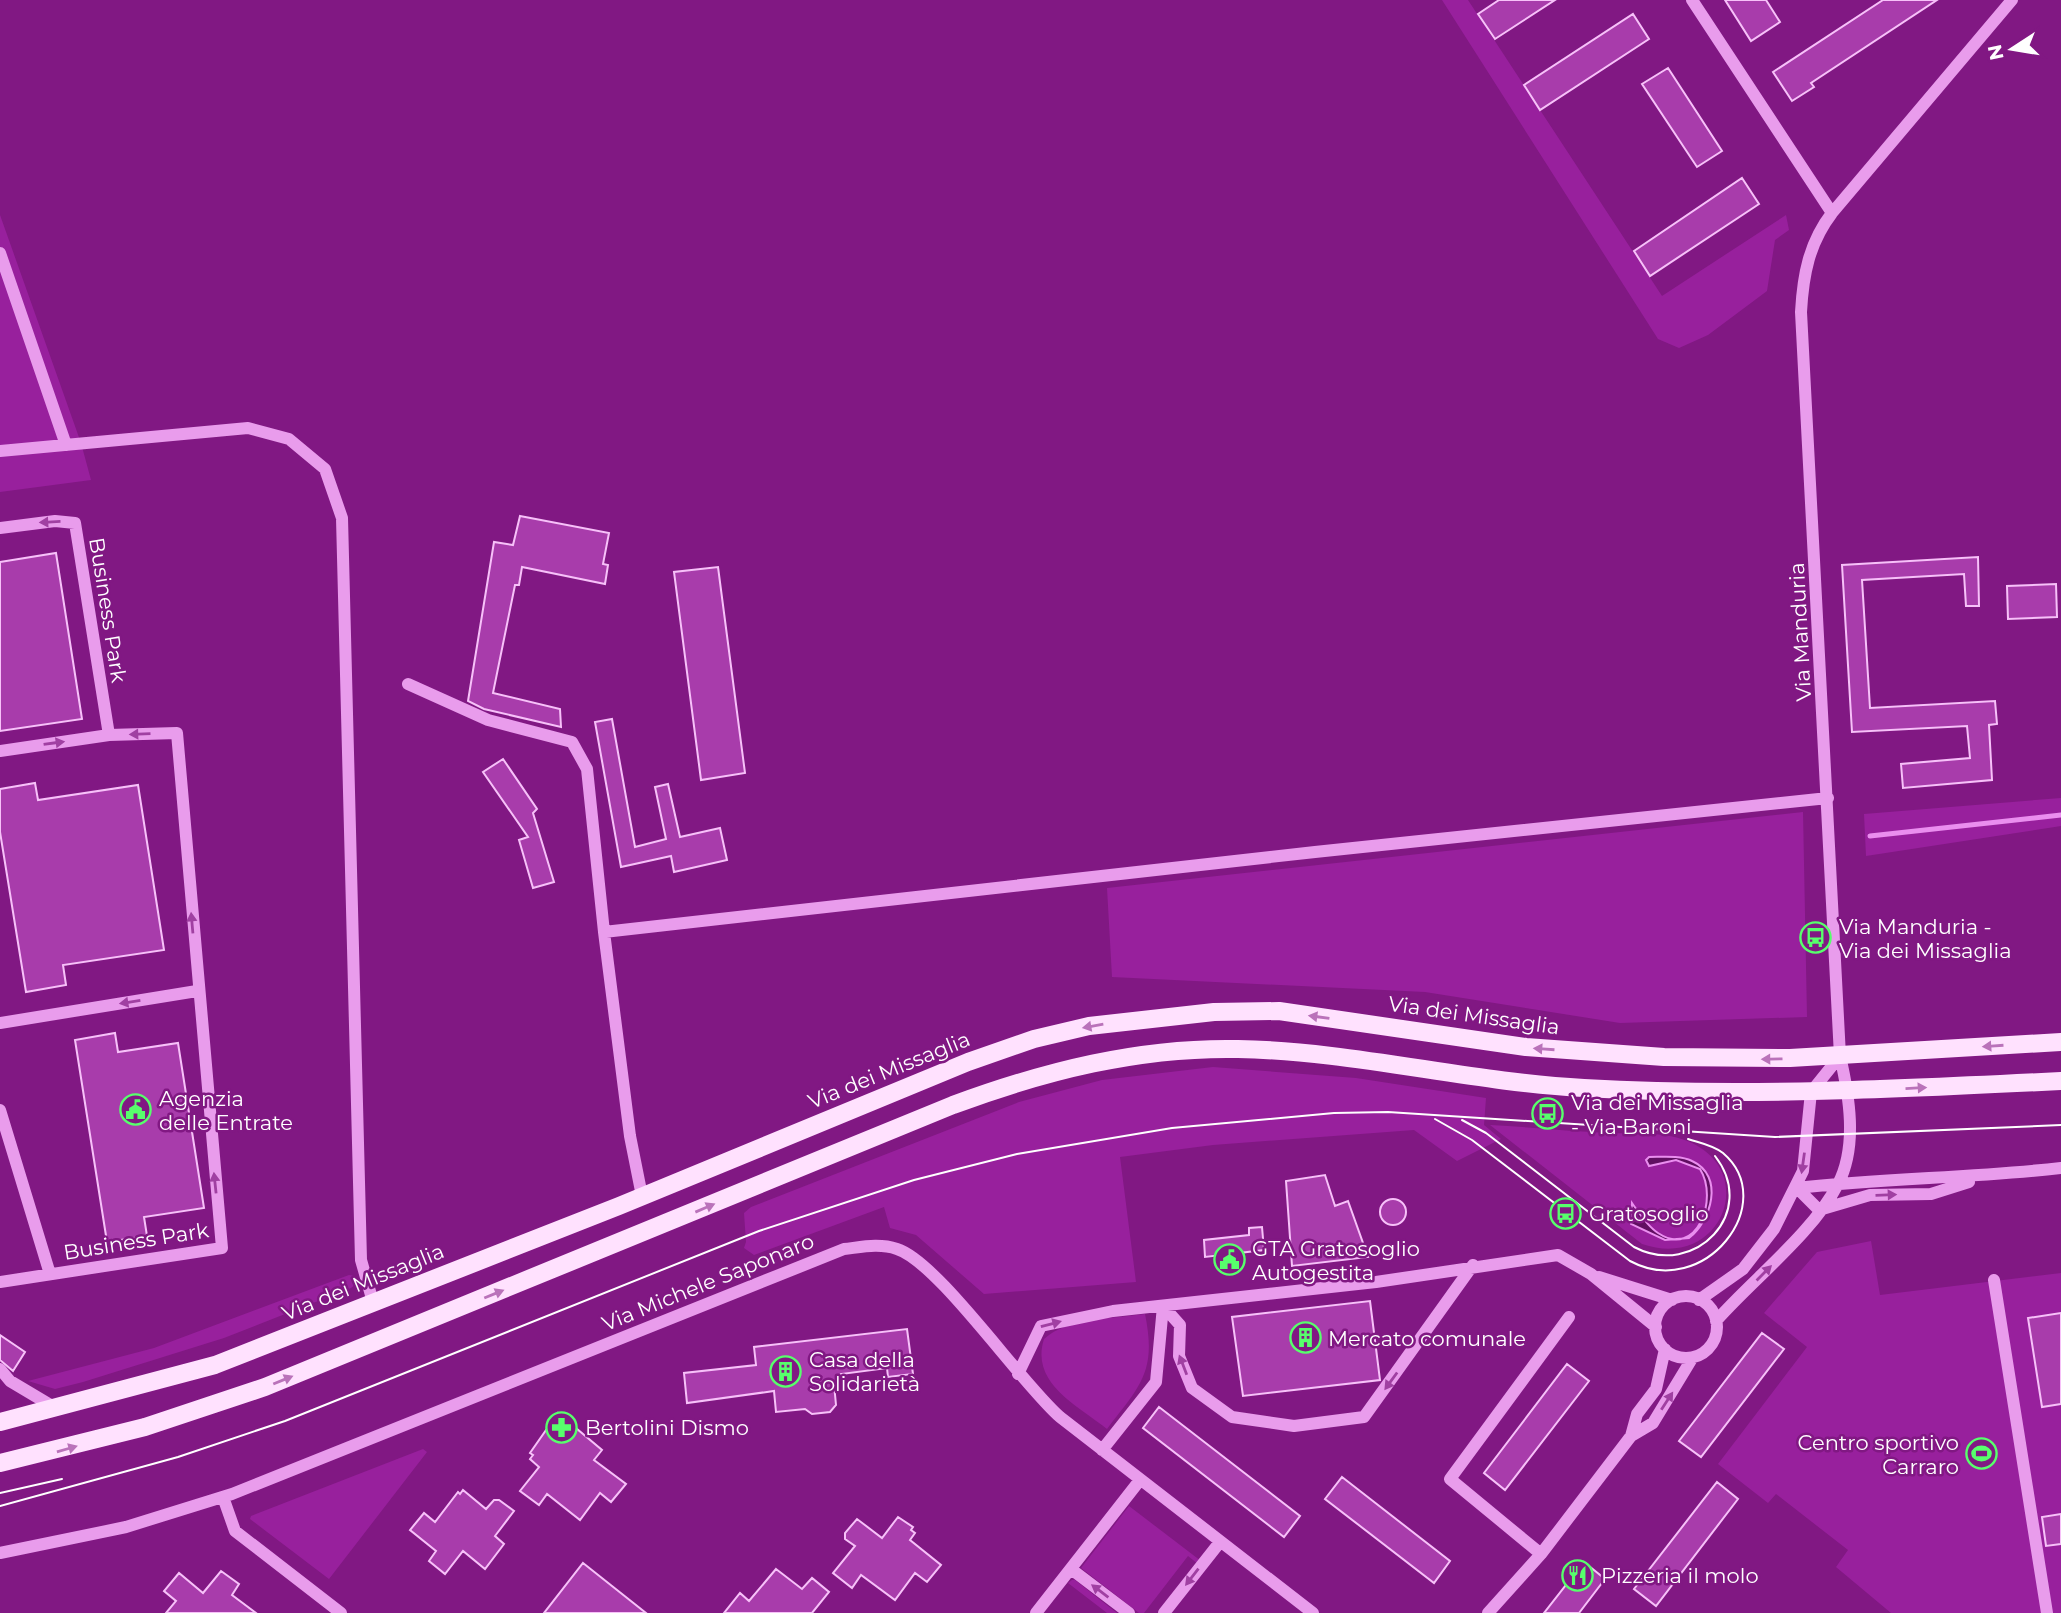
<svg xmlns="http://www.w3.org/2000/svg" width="2061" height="1613" viewBox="0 0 2061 1613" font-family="Montserrat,sans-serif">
	<rect width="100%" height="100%" fill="#811883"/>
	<path fill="#98209d" d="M1442 0H1468L1662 296 1786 215 1789 230 1775 240 1767 291 1708 335 1679 348 1658 339Z
		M0 215 81 443 91 480 0 492Z
		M2061 798V826L1866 856 1864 814Z
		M1803 812 1807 1017 1620 1023 1425 992 1112 977 1107 888Z
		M1213 1067 1356 1078 1486 1098 1484 1125 1501 1139 1457 1161 1414 1130 1213 1145 1120 1157 1136 1282 984 1294 916 1235 890 1228 884 1207 754 1255 744 1248 746 1242 744 1213 751 1207 1019 1102 1102 1080Z
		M1490 1125C1529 1127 1568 1131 1608 1133 1634 1134 1668 1131 1692 1143 1759 1175 1720 1271 1642 1244Z
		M1871 1241 1880 1295 2061 1273V1613H1891L1836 1567 1848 1550 1776 1494 1768 1503 1718 1464 1807 1347 1764 1313 1817 1252Z
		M349 1275 354 1276 356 1284 351 1288 224 1338 83 1382 55 1389 28 1381 154 1348Z
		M1145 1314C1157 1372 1140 1386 1107 1429 1077 1405 1030 1383 1044 1339 1068 1317 1113 1319 1145 1314Z
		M423 1449 427 1452 329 1579 250 1519 251 1516Z
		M1129 1506 1201 1561 1198 1564 1188 1556 1144 1613H1139L1081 1568Z
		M1072 1580H1075L1117 1613H1107L1068 1583Z"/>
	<path fill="#600f61" stroke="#ea8eef" stroke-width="2" d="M1649 1157C1662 1157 1680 1155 1692 1161 1725 1176 1711 1221 1689 1238L1665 1240 1631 1224 1632 1203C1639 1213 1647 1226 1658 1233 1697 1259 1719 1199 1700 1169L1676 1160 1649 1166 1646 1160Z"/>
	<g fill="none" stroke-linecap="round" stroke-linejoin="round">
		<path stroke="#ea8eef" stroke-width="5" d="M1870 836 2061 815"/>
	</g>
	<path fill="#a83cab" stroke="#f7c1f9" stroke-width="2" d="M1499 0H1555L1495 39 1478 14Z
		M1725 0H1766L1780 22 1751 41Z
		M1883 0H1937L1811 83 1814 87 1792 101 1773 72Z
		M1633 14 1649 39 1540 110 1524 85Z
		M1668 68 1722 151 1697 167 1642 84Z
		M1742 178 1759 204 1650 276 1634 251Z
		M520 516 609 533 603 564 608 565 605 584 522 567 519 585H515L493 693 560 709 561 727 484 709 468 701 494 542 513 545Z
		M56 553 82 719 0 731V562Z
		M1978 557 1979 606H1966L1964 574 1862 580 1870 708 1995 701 1997 724 1989 725 1992 780 1903 788 1901 764 1970 758 1967 726 1852 732 1842 565Z
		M718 567 745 773 701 780 674 572Z
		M2056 584 2057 617 2008 619 2007 586Z
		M612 719 635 847 666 839 655 787 668 784 680 837 720 828 727 860 674 872 671 856 621 867 595 722Z
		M503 759 537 809 533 813 554 882 533 888 519 840 528 837 483 772Z
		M35 783 38 800 138 785 164 950 63 965 66 985 26 992 0 832V789Z
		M115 1033 118 1052 178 1043 204 1208 144 1217 147 1236 107 1242 75 1040Z
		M1325 1175 1335 1206 1348 1201 1368 1257 1292 1266 1286 1181Z
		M1380 1212a13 13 0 1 1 26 0a13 13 0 1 1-26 0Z
		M1262 1227 1264 1250 1205 1257 1204 1240 1249 1235V1228Z
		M1370 1301 1380 1380 1243 1396 1232 1317Z
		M2061 1313V1404L2042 1407 2028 1318Z
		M907 1329 913 1374 888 1377 887 1368 841 1374 843 1383 834 1384 836 1405 830 1412 812 1414 805 1409 776 1412 774 1391 687 1403 684 1373 756 1365 754 1347Z
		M1762 1333 1784 1349 1701 1457 1679 1441Z
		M0 1335 25 1352 13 1371 0 1360Z
		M1567 1364 1589 1381 1505 1490 1484 1473Z
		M1159 1407 1300 1516 1284 1537 1143 1428Z
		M558 1413 602 1450 594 1460 626 1484 611 1502 600 1493 580 1520 547 1494 539 1505 520 1491 539 1467 530 1459 533 1455 530 1453Z
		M1342 1477 1450 1561 1434 1583 1325 1499Z
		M1717 1482 1738 1499 1656 1606 1634 1589Z
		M463 1490 486 1509 494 1500H499L514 1511 495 1536 504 1544 485 1569 463 1551 445 1574 429 1561 436 1551 410 1530 424 1513 435 1522 458 1492 460 1494Z
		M2061 1514V1544L2046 1546 2042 1517Z
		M898 1517 913 1527 911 1530 915 1533 910 1540 941 1565 927 1582 915 1573 895 1600 861 1575 852 1588 833 1573 855 1546 845 1539V1533L857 1519 882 1538Z
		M1584 1562 1605 1579 1579 1613H1544Z
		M583 1563 646 1613H544Z
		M776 1569 802 1589 812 1578 829 1592 812 1613H724L740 1593 749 1601Z
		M221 1571 239 1584 232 1595 256 1613H166L176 1601 164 1591 179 1573 203 1593Z"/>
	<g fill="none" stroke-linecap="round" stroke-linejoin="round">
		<path stroke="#e99cec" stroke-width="12" d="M1692 0 1832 213
			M0 253 66 445
			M0 451 248 428 289 439 325 469 342 518 361 1260 373 1302
			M0 528 55 521 75 523 109 735
			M408 684 488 720 572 742 587 769 604 932 630 1136 642 1196
			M0 751 109 735 177 733 222 1248 0 1282
			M604 932 1315 852 1828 798
			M0 1023 197 991
			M0 1110 50 1274
			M1797 1188C1885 1178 1973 1178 2061 1168
			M1797 1188 1819 1210
			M1819 1210 1870 1195 1931 1194 1969 1182
			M1599 1277 1672 1300
			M1994 1280 2047 1613
			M1655 1327a31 31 0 1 1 62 0a31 31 0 1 1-62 0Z
			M1699 1300 1743 1269 1774 1229 1803 1171 1811 1092 1840 1056
			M1163 1306 1180 1325 1179 1356 1192 1388 1232 1417 1294 1426 1364 1417 1473 1265
			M1716 1321C1753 1279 1813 1233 1838 1184 1858 1146 1849 1095 1840 1056L1801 312C1803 275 1809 243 1832 213L2012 0
			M0 1369 10 1381 57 1409
			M1018 1374 1041 1326 1113 1311 1376 1282 1558 1255 1591 1274 1656 1327
			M1631 1436 1637 1414 1656 1389 1665 1349
			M1102 1450 1156 1382 1163 1306
			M223 1497 235 1531 341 1613
			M0 1553 126 1527 232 1494 844 1249C862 1247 879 1243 897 1249 938 1262 1020 1382 1060 1417L1313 1613
			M1541 1554 1450 1479 1569 1317
			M1071 1569 1129 1613
			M1036 1613 1140 1480
			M1164 1613 1220 1542
			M1488 1613 1541 1554 1631 1436 1653 1423 1693 1357"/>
		<path stroke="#ffe1fe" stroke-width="18" d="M0 1422 215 1365 619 1206 968 1062 1034 1039 1089 1026 1214 1012 1279 1011 1526 1047 1664 1057 1790 1058 2061 1042
			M0 1463 145 1427 265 1387 953 1105C1045 1071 1139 1047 1238 1049 1354 1051 1468 1082 1584 1088 1743 1097 1902 1089 2061 1081"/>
		<path stroke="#fff" stroke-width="2" d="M1435 1119 1472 1140 1630 1261C1704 1301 1781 1203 1723 1153 1713 1145 1700 1143 1688 1139
			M1462 1120 1486 1133 1634 1247C1695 1279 1759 1212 1715 1156
			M0 1493 62 1479
			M0 1506 178 1457 285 1421 759 1231 914 1180 1017 1154 1172 1128 1334 1113 1388 1112 1775 1137 2061 1125"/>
	</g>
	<defs><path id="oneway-solid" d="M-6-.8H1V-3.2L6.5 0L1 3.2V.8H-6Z" transform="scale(1.75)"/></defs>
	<g fill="#a040a2">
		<use href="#oneway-solid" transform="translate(50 522) rotate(177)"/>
		<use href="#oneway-solid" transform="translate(140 734) rotate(178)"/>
		<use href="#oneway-solid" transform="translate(54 743) rotate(-8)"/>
		<use href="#oneway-solid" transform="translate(192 923) rotate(-95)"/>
		<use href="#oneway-solid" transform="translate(130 1002) rotate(171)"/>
		<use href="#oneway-solid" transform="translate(1803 1163) rotate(98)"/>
		<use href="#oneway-solid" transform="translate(215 1183) rotate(-96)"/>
		<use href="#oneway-solid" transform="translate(1886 1195) rotate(-2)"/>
		<use href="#oneway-solid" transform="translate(1764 1273) rotate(-45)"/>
		<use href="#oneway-solid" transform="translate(1051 1324) rotate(-15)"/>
		<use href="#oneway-solid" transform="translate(1183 1365) rotate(-111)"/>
		<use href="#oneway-solid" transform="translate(1391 1381) rotate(126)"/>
		<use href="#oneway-solid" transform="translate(1667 1401) rotate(-57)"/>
		<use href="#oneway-solid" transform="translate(1192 1577) rotate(128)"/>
		<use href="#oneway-solid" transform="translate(1100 1591) rotate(-143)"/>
	</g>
	<g fill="#ba72ba">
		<use href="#oneway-solid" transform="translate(1319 1017) rotate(-172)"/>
		<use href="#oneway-solid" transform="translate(1093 1026) rotate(170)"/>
		<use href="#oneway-solid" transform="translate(1993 1046) rotate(176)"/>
		<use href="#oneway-solid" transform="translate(1544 1049) rotate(-176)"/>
		<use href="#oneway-solid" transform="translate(1772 1059) rotate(179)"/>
		<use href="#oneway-solid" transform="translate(1916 1088) rotate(-3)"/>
		<use href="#oneway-solid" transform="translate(705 1208) rotate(-23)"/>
		<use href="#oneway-solid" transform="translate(494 1294) rotate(-22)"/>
		<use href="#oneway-solid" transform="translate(283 1380) rotate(-22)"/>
		<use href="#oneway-solid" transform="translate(67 1449) rotate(-16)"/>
	</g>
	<defs>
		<symbol id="bus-ring" viewBox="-11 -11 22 22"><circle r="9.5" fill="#811883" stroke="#57ff6c" stroke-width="1.5"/><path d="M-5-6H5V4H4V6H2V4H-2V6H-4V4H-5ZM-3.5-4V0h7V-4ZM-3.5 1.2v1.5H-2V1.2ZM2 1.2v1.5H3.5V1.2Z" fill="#57ff6c"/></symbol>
		<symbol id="civic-ring" viewBox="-11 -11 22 22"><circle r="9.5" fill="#811883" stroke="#57ff6c" stroke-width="1.5"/><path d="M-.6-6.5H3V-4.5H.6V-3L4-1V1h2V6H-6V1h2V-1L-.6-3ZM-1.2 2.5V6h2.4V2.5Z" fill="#57ff6c"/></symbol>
		<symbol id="building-ring" viewBox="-11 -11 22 22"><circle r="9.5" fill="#811883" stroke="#57ff6c" stroke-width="1.5"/><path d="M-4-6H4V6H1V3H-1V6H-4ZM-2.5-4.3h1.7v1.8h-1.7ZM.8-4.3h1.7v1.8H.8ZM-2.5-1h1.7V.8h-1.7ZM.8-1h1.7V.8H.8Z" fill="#57ff6c"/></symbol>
		<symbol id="pharmacy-ring" viewBox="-11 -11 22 22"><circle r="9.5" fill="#811883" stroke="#57ff6c" stroke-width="1.5"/><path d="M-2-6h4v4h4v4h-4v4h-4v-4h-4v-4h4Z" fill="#57ff6c"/></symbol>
		<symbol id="stadium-ring" viewBox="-11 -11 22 22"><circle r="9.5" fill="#811883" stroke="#57ff6c" stroke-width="1.5"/><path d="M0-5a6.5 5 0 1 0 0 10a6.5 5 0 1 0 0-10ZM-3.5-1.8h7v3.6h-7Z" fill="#57ff6c"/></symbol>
		<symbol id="restaurant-ring" viewBox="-11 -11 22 22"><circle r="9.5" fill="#811883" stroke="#57ff6c" stroke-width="1.5"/><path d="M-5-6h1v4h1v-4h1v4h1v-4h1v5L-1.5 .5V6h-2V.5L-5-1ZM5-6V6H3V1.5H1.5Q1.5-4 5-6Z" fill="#57ff6c"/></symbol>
	</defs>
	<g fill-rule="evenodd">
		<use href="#bus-ring" x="1798" y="920" width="35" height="35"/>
		<use href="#civic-ring" x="118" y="1092" width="35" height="35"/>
		<use href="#bus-ring" x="1530" y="1096" width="35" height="35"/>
		<use href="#bus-ring" x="1548" y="1196" width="35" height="35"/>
		<use href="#civic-ring" x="1212" y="1242" width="35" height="35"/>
		<use href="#building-ring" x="1288" y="1320" width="35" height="35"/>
		<use href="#building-ring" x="768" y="1354" width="35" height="35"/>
		<use href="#pharmacy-ring" x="544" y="1410" width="35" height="35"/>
		<use href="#stadium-ring" x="1964" y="1436" width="35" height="35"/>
		<use href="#restaurant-ring" x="1560" y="1558" width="35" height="35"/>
	</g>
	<g text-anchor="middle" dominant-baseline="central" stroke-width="5" stroke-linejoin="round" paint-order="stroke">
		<g font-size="21" fill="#fff" stroke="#811883">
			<text transform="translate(108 610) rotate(81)">Business Park</text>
			<text transform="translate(1800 632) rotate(-93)">Via Manduria</text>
			<text transform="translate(1474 1015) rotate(8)">Via dei Missaglia</text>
			<text transform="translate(889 1070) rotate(-22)">Via dei Missaglia</text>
			<text transform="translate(136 1241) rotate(-9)">Business Park</text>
			<text transform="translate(363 1282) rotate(-22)">Via dei Missaglia</text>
			<text transform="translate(708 1282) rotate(-22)">Via Michele Saponaro</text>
		</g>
		<g font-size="21" fill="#fff" stroke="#811883" text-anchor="start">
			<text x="1839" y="926">Via Manduria -<tspan x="1839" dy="24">Via dei Missaglia</tspan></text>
			<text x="159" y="1098">Agenzia<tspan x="159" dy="24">delle Entrate</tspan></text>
			<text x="1571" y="1102">Via dei Missaglia<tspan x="1571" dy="24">- Via Baroni</tspan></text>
			<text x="1589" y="1213">Gratosoglio</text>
			<text x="1252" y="1248">GTA Gratosoglio<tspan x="1252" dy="24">Autogestita</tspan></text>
			<text x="1328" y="1338">Mercato comunale</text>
			<text x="809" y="1359">Casa della<tspan x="809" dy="24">Solidarietà</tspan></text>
			<text x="585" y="1427">Bertolini Dismo</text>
			<text x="1959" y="1442" text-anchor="end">Centro sportivo<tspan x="1959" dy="24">Carraro</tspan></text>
			<text x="1601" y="1575">Pizzeria il molo</text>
		</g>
	</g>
	<g transform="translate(2012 49) rotate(258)" stroke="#811883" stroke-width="5" paint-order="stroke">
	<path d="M0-5L12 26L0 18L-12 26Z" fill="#ffffff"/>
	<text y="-10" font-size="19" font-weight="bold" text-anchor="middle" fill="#ffffff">N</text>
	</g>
</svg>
